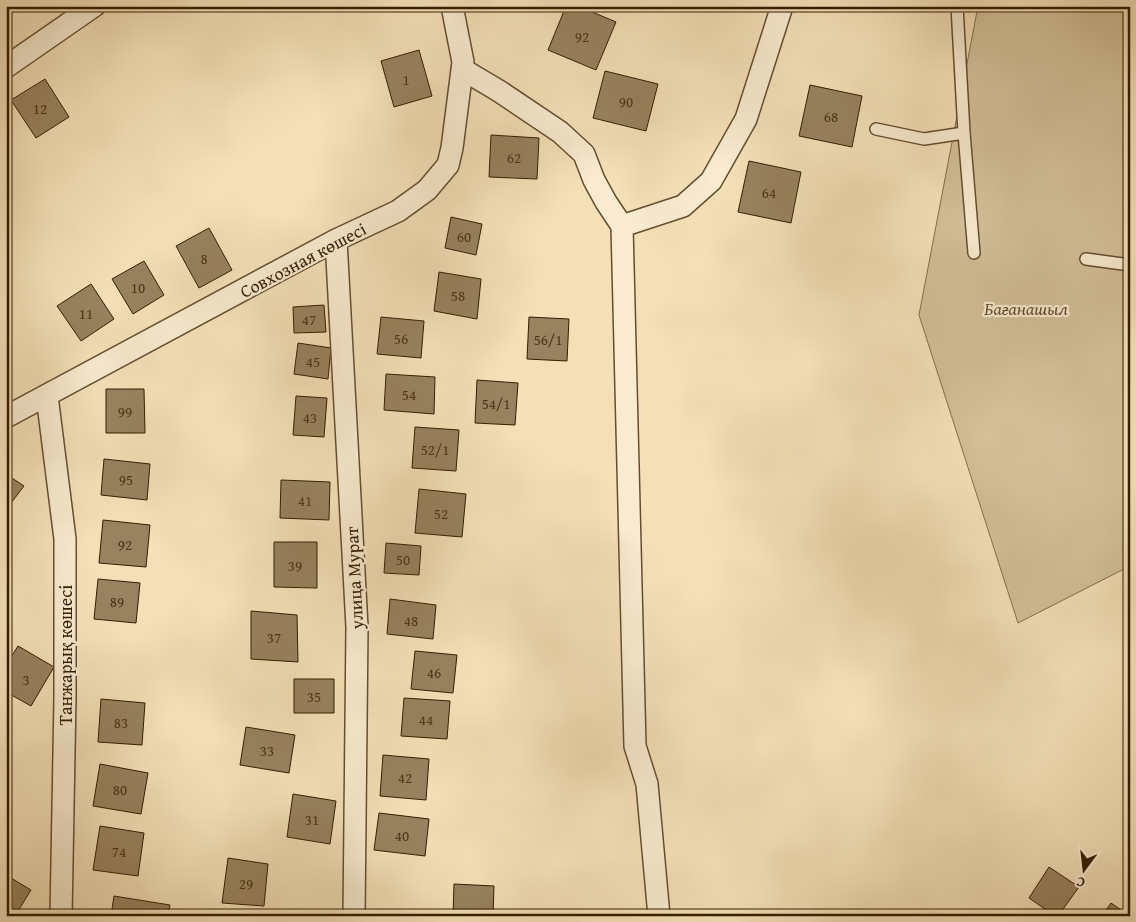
<svg xmlns="http://www.w3.org/2000/svg" width="1136" height="922" viewBox="0 0 1136 922" font-family="'Gentium Book Plus',serif">
	<rect width="100%" height="100%" fill="#f4e0b7"/>
	<filter id="stains"><feTurbulence type="fractalNoise" baseFrequency=".004" numOctaves="4"/><feColorMatrix values="0 0 0 0 .2 0 0 0 0 .09 0 0 0 0 .02 0 0 0 .5 -.17"/></filter>
	<radialGradient id="worn" r=".72"><stop offset=".6" stop-color="#630" stop-opacity="0"/><stop offset="1" stop-color="#630" stop-opacity=".3"/></radialGradient>
	<path fill="#d3bf98" stroke="#846e4c" d="M978 6H1130V566L1018 623 919 315Z"/>
	<path fill="#98825f" stroke="#341d00" d="M566 6H578L616 22 596 70 548 50Z
		M834 6H883V9Z
		M419 50 432 96 394 107 381 61Z
		M605 71 658 84 646 131 593 118Z
		M45 79 69 117 36 138 11 100Z
		M810 85 862 96 852 147 799 136Z
		M491 135 539 138 537 179 489 177Z
		M749 161 801 172 791 223 738 212Z
		M451 217 482 224 476 255 445 248Z
		M209 228 232 270 199 288 176 246Z
		M144 261 164 295 133 314 112 279Z
		M439 272 481 279 477 319 434 311Z
		M91 284 114 319 81 341 57 306Z
		M324 305 326 332 294 333 293 307Z
		M381 317 424 321 421 358 377 354Z
		M529 317 569 319 567 361 527 359Z
		M298 343 331 348 328 379 294 374Z
		M386 374 435 377 434 414 384 410Z
		M477 380 518 383 515 425 475 423Z
		M106 389H144L145 433H106Z
		M296 396 327 398 324 437 293 435Z
		M415 427 459 430 456 471 412 468Z
		M104 459 150 464 147 500 101 495Z
		M9 476 24 486 8 507 6 506V479Z
		M281 480 330 482 329 520 280 518Z
		M419 489 466 494 462 537 415 533Z
		M103 520 150 525 146 567 99 563Z
		M274 542H317V588L274 587Z
		M386 543 421 546 419 575 384 573Z
		M98 579 140 583 136 623 94 619Z
		M390 599 436 605 433 639 387 634Z
		M251 611 297 615 298 662 251 659Z
		M18 646 54 667 31 706 6 692V665Z
		M415 651 457 655 453 693 411 689Z
		M294 679H334V713H294Z
		M404 698 450 701 447 739 401 736Z
		M101 699 145 703 142 745 98 742Z
		M246 727 295 735 289 773 240 765Z
		M383 755 429 759 426 800 380 796Z
		M100 764 148 773 141 814 93 806Z
		M293 794 336 801 330 844 287 837Z
		M379 813 429 819 425 856 374 850Z
		M100 826 144 833 138 876 93 870Z
		M228 858 268 864 264 906 222 903Z
		M1049 867 1079 887 1058 916H1055L1029 898Z
		M6 875 31 890 15 916H6Z
		M454 884 494 886 493 916H453Z
		M114 896 170 905 168 916H111Z
		M1111 903 1128 915 1127 916H1102Z"/>
	<g fill="none" stroke-linecap="round" stroke-linejoin="round">
		<defs>
			<path id="lane" d="M957 6 964 133 974 253
				M876 129 924 139 964 133
				M1086 259 1130 265"/>
			<path id="street" d="M6 67 94 6
				M462 69 499 91 560 132 584 154 594 180 606 202 622 226 635 746 647 784 659 916
				M622 226 683 206 711 181 746 119 782 6
				M336 240 357 627 354 916
				M47 396 65 539V698L61 916
				M6 417 336 240 398 211 427 190 448 165 452 148 463 62 452 6"/>
		</defs>
		<use href="#lane" stroke="#644e2e" stroke-width="14"/>
		<use href="#street" stroke="#644e2e" stroke-width="24"/>
		<use href="#lane" stroke="#f8ebd0" stroke-width="11"/>
		<use href="#street" stroke="#f8ebd0" stroke-width="21"/>
	</g>
	<g text-anchor="middle" dominant-baseline="central" stroke-width="4.5" stroke-linejoin="round" paint-order="stroke">
		<g font-size="15" fill="#4d3618">
			<text x="582" y="36">92</text>
			<text x="406" y="79">1</text>
			<text x="626" y="101">90</text>
			<text x="40" y="108">12</text>
			<text x="831" y="116">68</text>
			<text x="514" y="157">62</text>
			<text x="769" y="192">64</text>
			<text x="464" y="236">60</text>
			<text x="204" y="258">8</text>
			<text x="138" y="287">10</text>
			<text x="458" y="295">58</text>
			<text x="86" y="313">11</text>
			<text x="309" y="319">47</text>
			<text x="401" y="338">56</text>
			<text x="548" y="339">56/1</text>
			<text x="313" y="361">45</text>
			<text x="409" y="394">54</text>
			<text x="496" y="403">54/1</text>
			<text x="125" y="411">99</text>
			<text x="310" y="417">43</text>
			<text x="435" y="449">52/1</text>
			<text x="126" y="479">95</text>
			<text x="305" y="500">41</text>
			<text x="441" y="513">52</text>
			<text x="125" y="544">92</text>
			<text x="403" y="559">50</text>
			<text x="295" y="565">39</text>
			<text x="117" y="601">89</text>
			<text x="411" y="620">48</text>
			<text x="274" y="637">37</text>
			<text x="434" y="672">46</text>
			<text x="26" y="679">3</text>
			<text x="314" y="696">35</text>
			<text x="426" y="719">44</text>
			<text x="121" y="722">83</text>
			<text x="267" y="750">33</text>
			<text x="405" y="777">42</text>
			<text x="120" y="789">80</text>
			<text x="312" y="819">31</text>
			<text x="402" y="835">40</text>
			<text x="119" y="851">74</text>
			<text x="246" y="883">29</text>
		</g>
		<g font-size="18" fill="#341d00" stroke="#f8ebd0">
			<text transform="translate(303 260) rotate(-28)">Совхозная көшесі</text>
			<text transform="translate(354 578) rotate(-93)">улица Мурат</text>
			<text transform="translate(65 655) rotate(-90)">Танжарық көшесі</text>
		</g>
		<g font-size="18" font-style="italic" fill="#644e2e" stroke="#f8ebd0">
			<text x="1026" y="308">Бағанашыл</text>
		</g>
	</g>
	<rect width="1136" height="922" fill="none" stroke="#f4e0b7" stroke-width="25"/>
	<rect x="8" y="8" width="1121" height="907" fill="none" stroke="#341d00" stroke-width="2.5"/>
	<rect x="12" y="12" width="1111" height="897" fill="none" stroke="#341d00"/>
	<g transform="translate(1084 870) rotate(195)" stroke="#f8ebd0" stroke-width="4" paint-order="stroke">
	<path d="M0-4L9 19L0 12L-9 19Z" fill="#341d00"/>
	<text y="-8" font-size="14" font-weight="bold" text-anchor="middle" fill="#341d00">С</text>
	</g>
	<rect width="100%" height="100%" filter="url(#stains)"/>
	<rect width="100%" height="100%" fill="url(#worn)"/>
</svg>
